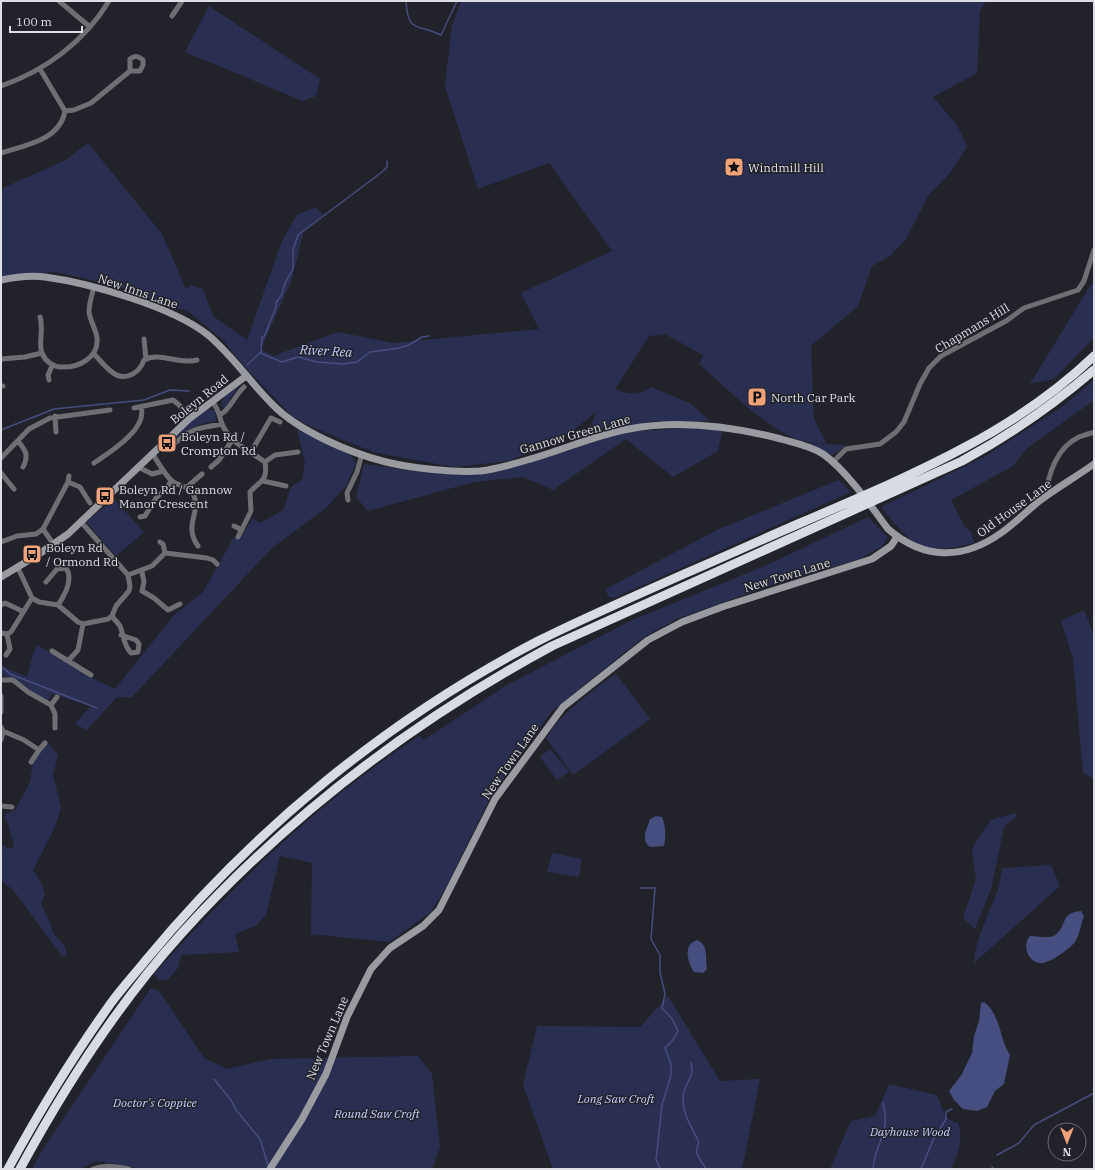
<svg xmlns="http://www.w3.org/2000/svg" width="1095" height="1170" viewBox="0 0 1095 1170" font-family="'IBM Plex Serif',serif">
	<rect width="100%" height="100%" fill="#22232a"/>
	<path fill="#2a2f52" d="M461 1H986L980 11 977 73 933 97 957 125 967 147 949 174 928 196 906 239 890 256 872 266 858 306 811 346 814 419 826 443C820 443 814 443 807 442 772 435 727 388 699 364L703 355 665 334 649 336 615 389C629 395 639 396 651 387L690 403 710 421H655L595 432 591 425 596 412 566 436 509 461 453 467 373 452 312 427 292 416 242 364 223 340 189 312 110 284 56 272 1 276V189L66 160 88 143 162 234 186 289 190 285 203 289 213 316 247 340 282 241 297 215 316 207 323 215 304 230 292 279 261 349 273 356 338 332 393 343 539 329 521 293 612 251 549 163 478 189 445 86 452 25Z
		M209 6 320 79 316 96 303 101 185 52Z
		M1094 283V338L1054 379 1030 384 1090 286Z
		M1094 380V400L1026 449 1013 466 951 500 965 527 971 532 974 543C958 547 939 551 922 547 911 544 888 516 881 507L986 456 1063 406Z
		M240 386 230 398 226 408 222 407C220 396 232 391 240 386Z
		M208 409 215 411 216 421C195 423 176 436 161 452L162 449 187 424Z
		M700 427 722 431 718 451 673 477 626 439 553 490 523 477 474 482 368 511 356 497 364 464 407 470 465 475 491 472 542 459 625 432Z
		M297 429 351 455 356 463 346 486 326 508 272 548 132 697H117L87 730 75 724 92 704 78 702 52 694 47 701C32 692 18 681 1 674L2 666 27 677C31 666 31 656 37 645L96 680 115 689 174 615 203 592 234 537 240 539 253 518 260 523 283 510 291 487 302 480 305 463Z
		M809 443 843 445 844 447C828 460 828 455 811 447Z
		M839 480 851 492 614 598 608 596 606 589 719 529Z
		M114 499 144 532 116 556 86 522Z
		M868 517 888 538 882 546 860 559 781 582 679 618 645 636 551 712 490 798 447 886 430 913 389 942 311 934 312 863 280 856 266 915 256 926 235 934 239 952 181 955 178 968 167 980H159L154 974C234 885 319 801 419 736L424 740 507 685 630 621 767 565Z
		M1084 610 1094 636V779L1083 773 1073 658 1061 621Z
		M616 674 650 719 573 775 546 738C564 710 590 693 616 674Z
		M47 741 58 755 53 775 61 807 55 827 33 870 41 882 45 894 41 904 50 923 53 933 64 945 67 955 62 956 14 891 1 880V843L8 849 14 847 8 823 5 819 6 814 15 810 30 782 33 762Z
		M550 749 569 772 557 780 540 757Z
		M1015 813 1017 816 1004 827 991 889 975 929 963 918 976 879 972 851 975 843 991 820Z
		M552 853 582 859 579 877 547 872Z
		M1051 865 1060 886 974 963C976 937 988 916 997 892 1000 885 1000 876 1002 868Z
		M151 988 159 991 204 1058 227 1069 270 1059 418 1056 432 1074 440 1147 432 1169H142L97 1161 79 1169H32L43 1149Z
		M668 996 720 1081 760 1079 742 1169H553L523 1085 537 1026 640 1027Z
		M889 1084 937 1095 946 1118 958 1123C964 1137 958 1156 951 1169H830L851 1121 875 1116Z"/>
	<path fill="#464d7f" d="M656 816 662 817C666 827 666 836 664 846L650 847C640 839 647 829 650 819Z
		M1081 911 1084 916C1081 924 1080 933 1076 940 1073 947 1051 962 1043 963 1029 965 1021 946 1030 936 1036 936 1050 939 1055 935 1068 926 1059 913 1081 911Z
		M697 940C709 945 705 957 707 969L703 973 694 972C687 962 683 944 697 940Z
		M984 1002C1001 1015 999 1038 1010 1055L1004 1084 995 1091 987 1107 977 1111 963 1109 954 1100 949 1091 962 1074 972 1053 974 1036 979 1021 981 1003Z"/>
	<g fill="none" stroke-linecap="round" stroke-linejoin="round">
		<path stroke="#464d7f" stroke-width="1.5" d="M406 1C408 34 417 23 441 35L457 1
			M261 353 262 337H264L276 307V303L282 294 285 283 293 269V250L298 235 382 172 387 167V161
			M247 365 260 353 282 362 298 357 317 362 343 364 357 362 370 352 399 348 409 345 422 337 429 336
			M1 430 54 409 144 400 170 390 189 391
			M1 666 10 674 97 708
			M640 888H655L651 939 660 955V972L665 994 662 1008 672 1019 678 1031 673 1040 665 1048 671 1064V1075L662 1105 656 1159 660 1169
			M691 1063C694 1076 689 1077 685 1089 678 1106 691 1127 699 1142 693 1155 700 1158 706 1169
			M214 1079 231 1100 236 1110 260 1139 268 1165
			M997 1155 1019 1143 1034 1125 1094 1093
			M992 1167 994 1169
			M873 1169C875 1142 891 1134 883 1103
			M921 1169 933 1140 946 1119V1112L952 1109"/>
		<path stroke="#6f6f73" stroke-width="5" d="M59 1 90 27
			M172 16 182 1
			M1 86C45 71 85 41 109 1
			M65 111 74 110 91 103 130 71H140L143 65V60C138 56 135 55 130 59V71
			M1 153C26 145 60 140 65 111L40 69
			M40 317C44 329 38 344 42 353 45 361 53 367 61 367 78 368 99 358 97 338 96 329 90 321 89 312 89 303 92 295 94 287
			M144 339 146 359
			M94 354C100 360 105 367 112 372 124 382 139 374 144 360 159 351 179 365 197 360
			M1 359 25 357 42 353
			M49 380 48 375 52 366
			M1 386H3
			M212 401C219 410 219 415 222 424 230 443 250 451 265 462 268 481 261 480 250 492L251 511 238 537
			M134 408 173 400 178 404 191 418
			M221 414C229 411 235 395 244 387
			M55 416 56 432
			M18 441C26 451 29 455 23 467
			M168 450C187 430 196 428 222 424
			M251 452 271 418 280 422
			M152 453C158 462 164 474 172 481 179 487 190 485 194 496 201 513 183 525 198 546
			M1 458 29 429 50 418 110 410
			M265 462 275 455 298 452
			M833 462 846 449 880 444 896 432 904 422 920 384 929 368 941 356 1006 321 1024 308 1078 290 1084 281 1094 250
			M94 463C110 452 148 429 141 407
			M138 467 152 474 164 471
			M211 467 219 460 233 439
			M1 473 14 489
			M263 481 286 486
			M68 482 69 476
			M187 487 202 474
			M1046 496C1048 474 1057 447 1079 437 1084 435 1089 434 1094 432
			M348 500 347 493 357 472 362 454
			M140 517 145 516 156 498 167 488 171 481
			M234 526 242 530
			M43 529 54 545
			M1 542 17 536 36 534 43 529 68 482 80 487 90 503
			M160 542 163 544 165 553
			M18 568 32 598 39 602 58 605 78 622 83 624 108 619 112 616 116 606 129 591 130 586 128 575 81 522
			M142 572 144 582 142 591 154 598 168 610 180 604
			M128 575 152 566 165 553 207 558 213 560 217 564
			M46 582 57 569 66 568C74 580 65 595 58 605
			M1 605 5 603 22 611
			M112 616C114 619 118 623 120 626 124 635 123 645 131 653L138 652 139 644 136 640 121 635
			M1 633 7 634 11 632 32 598
			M52 651 91 675
			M6 655 10 649 7 634
			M68 661 78 650 83 624
			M1 680H13L28 692 51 705 55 714V728
			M1 696V712
			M51 705 57 697
			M1 727 3 731 1 740
			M3 731 24 740 39 750 31 762
			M39 750 45 743
			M1 806 12 807
			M93 1169C106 1164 116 1167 129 1169"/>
		<path stroke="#999ba0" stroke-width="7" d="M1 280C15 277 31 275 45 277 90 283 173 307 208 335 232 355 250 382 272 404 298 431 350 453 386 462 411 468 455 473 480 471 498 469 517 463 534 458 565 449 596 435 629 429 680 419 731 426 781 439 795 443 811 446 823 454 846 470 871 506 888 529 924 560 963 560 1001 533 1014 524 1026 512 1038 502 1056 488 1076 477 1094 464
			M1 577 36 556 68 534 189 419 246 376
			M270 1169 302 1119 326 1074 347 1017 371 969 390 948 423 926 439 910 495 799 563 707 648 640 682 622 722 607 872 559 891 546 897 537"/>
		<path stroke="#d9dbe4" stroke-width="9" d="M8 1169C39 1112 73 1056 111 1003 122 988 134 975 146 960 253 830 388 719 538 641 586 617 635 596 684 574 724 557 765 538 805 521 907 477 1013 434 1094 356
			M20 1169C65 1086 118 1004 181 934 287 817 413 721 552 646L962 461C1010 435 1053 405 1094 370"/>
	</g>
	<defs>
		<symbol id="sight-square" viewBox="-11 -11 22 22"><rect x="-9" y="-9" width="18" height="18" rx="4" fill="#f0a278" stroke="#22232a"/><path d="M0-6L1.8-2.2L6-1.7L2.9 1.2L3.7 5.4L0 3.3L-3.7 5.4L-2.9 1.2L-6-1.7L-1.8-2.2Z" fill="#111"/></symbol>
		<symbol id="parking-square" viewBox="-11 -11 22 22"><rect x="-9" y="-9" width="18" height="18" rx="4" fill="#f0a278" stroke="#22232a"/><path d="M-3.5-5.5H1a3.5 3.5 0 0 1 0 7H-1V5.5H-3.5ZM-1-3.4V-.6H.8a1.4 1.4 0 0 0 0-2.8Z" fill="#111"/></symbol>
		<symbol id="bus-square" viewBox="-11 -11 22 22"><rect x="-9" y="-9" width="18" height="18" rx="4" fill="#f0a278" stroke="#22232a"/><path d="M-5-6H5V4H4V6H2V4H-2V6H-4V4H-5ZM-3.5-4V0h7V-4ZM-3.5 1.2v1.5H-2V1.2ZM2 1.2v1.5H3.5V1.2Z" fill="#111"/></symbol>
	</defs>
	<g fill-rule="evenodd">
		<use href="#sight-square" x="723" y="156" width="22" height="22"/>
		<use href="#parking-square" x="746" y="386" width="22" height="22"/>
		<use href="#bus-square" x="156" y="432" width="22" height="22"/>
		<use href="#bus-square" x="94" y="485" width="22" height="22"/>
		<use href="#bus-square" x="21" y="543" width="22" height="22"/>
	</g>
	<g text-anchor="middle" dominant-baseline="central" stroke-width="3" stroke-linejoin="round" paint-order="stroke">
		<g font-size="12" fill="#dedfe4" stroke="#22232a" text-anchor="start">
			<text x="748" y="167">Windmill Hill</text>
			<text x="771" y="397">North Car Park</text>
			<text x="181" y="436">Boleyn Rd /<tspan x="181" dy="14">Crompton Rd</tspan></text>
			<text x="119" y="489">Boleyn Rd / Gannow<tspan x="119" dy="14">Manor Crescent</tspan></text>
			<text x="46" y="547">Boleyn Rd<tspan x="46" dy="14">/ Ormond Rd</tspan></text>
		</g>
		<g font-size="12" fill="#dedfe4" stroke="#22232a">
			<text transform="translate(138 291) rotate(19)">New Inns Lane</text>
			<text transform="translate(972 328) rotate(-31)">Chapmans Hill</text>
			<text transform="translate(199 399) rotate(-39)">Boleyn Road</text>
			<text transform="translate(575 434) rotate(-16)">Gannow Green Lane</text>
			<text transform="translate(1014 508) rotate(-36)">Old House Lane</text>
			<text transform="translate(787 575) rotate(-17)">New Town Lane</text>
			<text transform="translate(510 761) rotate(-55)">New Town Lane</text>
			<text transform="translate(327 1038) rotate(-67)">New Town Lane</text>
		</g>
		<g font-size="12" font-style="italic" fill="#c5cefe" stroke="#22232a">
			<text x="616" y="1098">Long Saw Croft</text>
			<text x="155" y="1102">Doctor's Coppice</text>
			<text x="377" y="1113">Round Saw Croft</text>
			<text x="910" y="1131">Dayhouse Wood</text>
		</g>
		<g font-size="13" font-style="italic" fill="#c5cfff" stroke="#22232a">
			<text transform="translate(326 351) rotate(3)">River Rea</text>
		</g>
	</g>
	<rect width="1095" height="1170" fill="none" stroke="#dedfe4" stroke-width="4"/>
	<g transform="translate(1067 1142) rotate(180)"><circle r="19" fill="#22232a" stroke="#6d6e74"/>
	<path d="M0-3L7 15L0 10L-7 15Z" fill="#f0a278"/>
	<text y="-6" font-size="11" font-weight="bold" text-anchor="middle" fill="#dedfe4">N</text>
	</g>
	<path d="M10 26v6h72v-6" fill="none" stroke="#dedfe4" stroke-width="2"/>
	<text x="16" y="26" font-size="12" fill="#dedfe4" stroke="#22232a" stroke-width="3" paint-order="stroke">100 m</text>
</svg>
